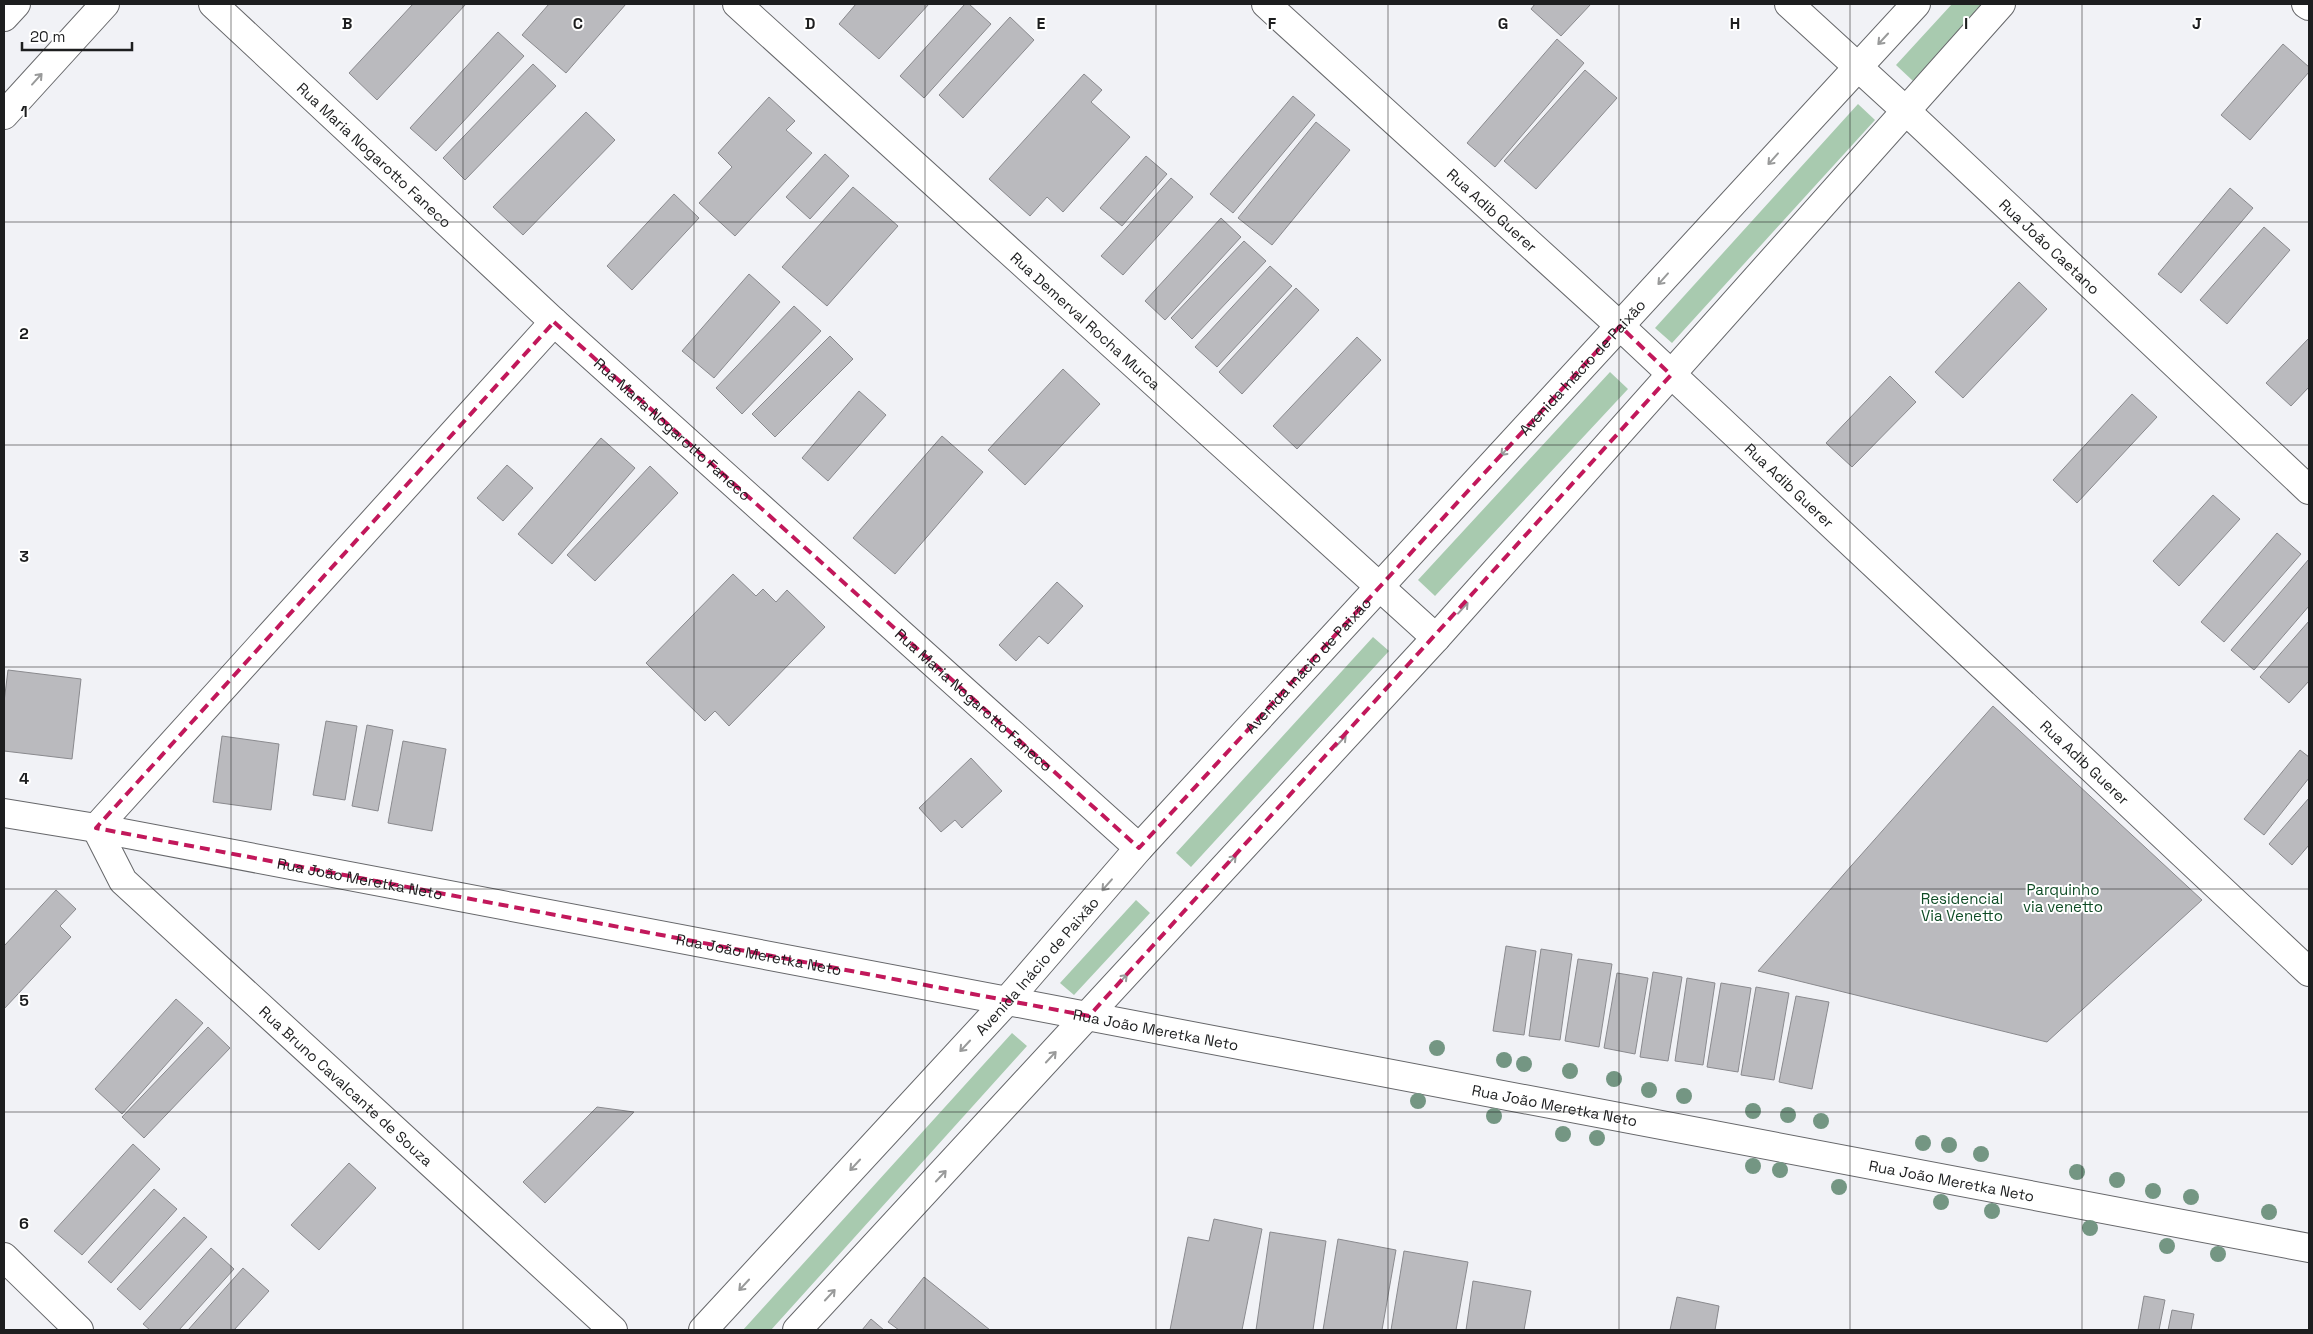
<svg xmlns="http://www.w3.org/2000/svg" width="2313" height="1334" viewBox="0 0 2313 1334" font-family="'Space Grotesk',sans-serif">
	<rect width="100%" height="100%" fill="#f1f2f6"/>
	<path fill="#a8caaf" d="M1952 4H1982L1913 81 1896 65Z
		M1858 104 1875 120 1672 343 1655 328Z
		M1610 372 1628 389 1435 596 1418 580Z
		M1373 637 1389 651 1191 867 1176 853Z
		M1136 900 1150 913 1074 995 1060 983Z
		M1012 1033 1027 1046 771 1330H743Z"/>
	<path fill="#bababe" stroke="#8a8a8e" d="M413 4H466L377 100 349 73Z
		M549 4H626L566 73 522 35Z
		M856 4H929L879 59 839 24Z
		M965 4H969L991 24 924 98 900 76Z
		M1535 4H1591L1561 36 1531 9Z
		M1010 17 1034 40 963 118 939 95Z
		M498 32 524 56 436 151 410 128Z
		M1557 39 1584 63 1495 167 1467 143Z
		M2283 44 2309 67V72L2250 140 2221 115Z
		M533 64 556 86 465 180 443 158Z
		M1585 70 1617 98 1536 189 1504 161Z
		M1084 74 1102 90 1091 102 1130 137 1063 212 1047 197 1030 216 989 179Z
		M1293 96 1315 115 1233 213 1210 194Z
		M769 97 795 121 786 130 812 153 735 236 699 203 732 167 718 153Z
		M586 112 615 140 523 235 493 207Z
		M1316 122 1350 150 1272 245 1238 218Z
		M825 154 849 176 810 219 786 197Z
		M1146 156 1167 174 1122 226 1100 208Z
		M1171 178 1193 197 1123 275 1101 256Z
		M853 187 898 226 827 306 782 267Z
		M2230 188 2253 208 2181 293 2158 274Z
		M674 194 699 218 632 290 607 266Z
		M1221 218 1241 237 1165 320 1145 301Z
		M2264 227 2290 250 2227 324 2200 300Z
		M1244 241 1266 261 1192 339 1171 318Z
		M1270 266 1292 286 1217 367 1195 347Z
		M749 274 780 302 714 378 682 351Z
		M2019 282 2047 309 1963 398 1935 372Z
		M1296 288 1319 310 1242 394 1219 372Z
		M794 306 821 331 742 414 716 388Z
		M830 336 853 359 775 437 752 414Z
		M1357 337 1381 360 1297 449 1273 426Z
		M2309 338V387L2291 406 2266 383Z
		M1063 369 1100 404 1025 485 988 450Z
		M1890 376 1916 402 1852 467 1826 443Z
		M859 391 886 415 828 481 802 458Z
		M2132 394 2157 417 2077 503 2053 480Z
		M942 436 983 472 895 574 853 538Z
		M601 438 635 468 552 564 518 534Z
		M507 465 533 488 503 521 477 498Z
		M650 466 678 493 595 581 567 555Z
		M2213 495 2240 519 2179 586 2153 561Z
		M2277 533 2301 554 2224 642 2201 622Z
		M2309 559V606L2254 670 2231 650Z
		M733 574 756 596 763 589 776 602 787 590 825 627 729 726 715 711 705 721 646 663Z
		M1057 582 1083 606 1048 644 1039 636 1016 661 999 645Z
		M2309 621V681L2289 703 2260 677Z
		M8 670 81 679 72 759 4 751V702Z
		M1993 706 2202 900 2047 1042 1758 971Z
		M326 721 357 726 345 800 313 795Z
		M367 725 393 730 378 811 352 806Z
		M222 736 279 744 271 810 213 802Z
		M403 741 446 749 432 831 388 823Z
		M2300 750 2309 757V778L2264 835 2244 819Z
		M971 758 1002 791 962 828 955 820 941 832 919 808Z
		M2309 798V845L2292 865 2269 844Z
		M56 890 76 909 60 926 71 937 4 1009V946Z
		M1506 946 1536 951 1524 1035 1493 1031Z
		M1541 949 1572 954 1560 1040 1529 1036Z
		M1578 959 1612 964 1599 1047 1565 1041Z
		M1653 972 1682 977 1668 1061 1640 1057Z
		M1617 973 1648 978 1635 1054 1604 1048Z
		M1687 978 1715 983 1703 1065 1675 1061Z
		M1721 983 1751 988 1738 1072 1707 1067Z
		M1756 987 1789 993 1774 1080 1741 1075Z
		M1796 996 1829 1002 1812 1089 1779 1082Z
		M176 999 203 1023 122 1114 95 1089Z
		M208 1027 230 1048 144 1138 122 1117Z
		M597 1107 634 1112 545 1203 523 1182Z
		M133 1144 160 1169 82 1255 54 1231Z
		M349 1163 376 1188 319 1250 291 1225Z
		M154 1189 177 1209 111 1283 88 1262Z
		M184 1217 207 1237 140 1310 117 1289Z
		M1214 1219 1262 1229 1242 1330H1170L1188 1237 1209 1241Z
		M1270 1232 1326 1241 1313 1330H1256Z
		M1338 1239 1396 1250 1382 1330H1323Z
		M211 1248 234 1269 179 1330H150L143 1324Z
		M1404 1251 1468 1262 1456 1330H1391Z
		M243 1268 269 1291 234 1330H188Z
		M924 1277 990 1330H899L888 1322Z
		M1473 1281 1531 1291 1524 1330H1466Z
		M2144 1296 2165 1300 2159 1330H2138Z
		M1677 1297 1719 1306 1715 1330H1670Z
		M2172 1310 2194 1314 2191 1330H2168Z
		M871 1319 884 1330H862Z"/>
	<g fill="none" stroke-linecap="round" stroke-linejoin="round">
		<defs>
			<g id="minor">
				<path id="s1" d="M213 4 554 322 1139 848"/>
				<path id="s2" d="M737 4 1436 638"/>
				<path id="s3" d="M1266 4 1620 326 2309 972"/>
				<path id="s4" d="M1789 4 1905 110 2309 490"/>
				<path d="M2306 4 2309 6"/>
				<path d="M4 17 16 4"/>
				<path d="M4 115 105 4"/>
				<path id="s5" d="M554 322 96 828 123 881 613 1330"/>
				<path id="s6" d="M4 813 96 828 2309 1248"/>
				<path d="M4 1257 79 1330"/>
				<path id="s7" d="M703 1330 1006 1002 1139 848 1916 4"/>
				<path d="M797 1330 1436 638 2001 4"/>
			</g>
		</defs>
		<use href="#minor" stroke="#66676a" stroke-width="30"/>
		<use href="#minor" stroke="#fff" stroke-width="28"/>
	</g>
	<g fill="#749683">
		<circle cx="1437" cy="1048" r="8"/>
		<circle cx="1504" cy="1060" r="8"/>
		<circle cx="1524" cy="1064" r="8"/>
		<circle cx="1570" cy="1071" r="8"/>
		<circle cx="1614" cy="1079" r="8"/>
		<circle cx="1649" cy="1090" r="8"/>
		<circle cx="1684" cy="1096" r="8"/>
		<circle cx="1418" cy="1101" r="8"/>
		<circle cx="1753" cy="1111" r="8"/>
		<circle cx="1788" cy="1115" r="8"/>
		<circle cx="1494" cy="1116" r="8"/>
		<circle cx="1821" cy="1121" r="8"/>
		<circle cx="1563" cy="1134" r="8"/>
		<circle cx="1597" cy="1138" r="8"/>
		<circle cx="1923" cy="1143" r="8"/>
		<circle cx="1949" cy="1145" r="8"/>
		<circle cx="1981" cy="1154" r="8"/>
		<circle cx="1753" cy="1166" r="8"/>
		<circle cx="1780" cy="1170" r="8"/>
		<circle cx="2077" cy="1172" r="8"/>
		<circle cx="2117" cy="1180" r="8"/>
		<circle cx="1839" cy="1187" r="8"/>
		<circle cx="2153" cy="1191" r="8"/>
		<circle cx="2191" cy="1197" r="8"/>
		<circle cx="1941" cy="1202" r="8"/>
		<circle cx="1992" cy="1211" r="8"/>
		<circle cx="2269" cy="1212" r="8"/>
		<circle cx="2090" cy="1228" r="8"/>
		<circle cx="2167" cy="1246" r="8"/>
		<circle cx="2218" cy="1254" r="8"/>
	</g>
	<defs><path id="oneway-shaft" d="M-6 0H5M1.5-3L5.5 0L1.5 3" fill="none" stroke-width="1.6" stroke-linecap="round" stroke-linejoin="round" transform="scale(1.25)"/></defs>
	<g stroke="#999a9a">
		<use href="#oneway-shaft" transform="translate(1883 39) rotate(133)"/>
		<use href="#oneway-shaft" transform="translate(37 79) rotate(-48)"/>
		<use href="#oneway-shaft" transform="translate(1773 159) rotate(132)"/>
		<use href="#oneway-shaft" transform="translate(1663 279) rotate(132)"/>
		<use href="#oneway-shaft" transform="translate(1506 450) rotate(133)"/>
		<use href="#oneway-shaft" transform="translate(1463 608) rotate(-48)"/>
		<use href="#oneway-shaft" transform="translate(1341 741) rotate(-47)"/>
		<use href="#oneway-shaft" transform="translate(1231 861) rotate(-47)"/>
		<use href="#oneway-shaft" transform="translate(1107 885) rotate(131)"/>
		<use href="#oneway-shaft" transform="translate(1122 980) rotate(-47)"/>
		<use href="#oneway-shaft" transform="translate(965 1046) rotate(133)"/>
		<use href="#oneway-shaft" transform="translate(1051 1057) rotate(-47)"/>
		<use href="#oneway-shaft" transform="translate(855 1165) rotate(133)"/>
		<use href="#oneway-shaft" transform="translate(941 1176) rotate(-47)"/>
		<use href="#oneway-shaft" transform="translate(744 1285) rotate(133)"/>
		<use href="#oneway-shaft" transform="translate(830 1295) rotate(-47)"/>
	</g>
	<path fill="none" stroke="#c2185b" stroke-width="4" stroke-dasharray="10 6" stroke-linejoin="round" d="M554 322 1139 848 1620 326 1671 375 1089 1016 96 828Z"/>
	<path fill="none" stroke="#1d1e1f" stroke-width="1" stroke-opacity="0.55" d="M231 4V1330M463 4V1330M694 4V1330M925 4V1330M1156 4V1330M1388 4V1330M1619 4V1330M1850 4V1330M2082 4V1330M4 222H2309M4 445H2309M4 667H2309M4 889H2309M4 1112H2309"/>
	<g text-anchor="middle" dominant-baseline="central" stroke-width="4" stroke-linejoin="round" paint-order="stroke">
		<g font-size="15" fill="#1d1e1f" stroke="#fff">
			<text stroke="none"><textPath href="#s1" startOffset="221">Rua Maria Nogarotto Faneco</textPath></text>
			<text stroke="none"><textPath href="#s3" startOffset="306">Rua Adib Guerer</textPath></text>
			<text stroke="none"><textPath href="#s4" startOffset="356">Rua João Caetano</textPath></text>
			<text stroke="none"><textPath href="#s2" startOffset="471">Rua Demerval Rocha Murca</textPath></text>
			<text stroke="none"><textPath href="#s7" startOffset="1304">Avenida Inácio de Paixão</textPath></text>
			<text stroke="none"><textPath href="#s1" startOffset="626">Rua Maria Nogarotto Faneco</textPath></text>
			<text stroke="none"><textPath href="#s3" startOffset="711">Rua Adib Guerer</textPath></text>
			<text stroke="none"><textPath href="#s7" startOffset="899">Avenida Inácio de Paixão</textPath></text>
			<text stroke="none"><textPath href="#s1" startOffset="1031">Rua Maria Nogarotto Faneco</textPath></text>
			<text stroke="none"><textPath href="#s3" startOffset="1116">Rua Adib Guerer</textPath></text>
			<text stroke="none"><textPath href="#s6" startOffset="362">Rua João Meretka Neto</textPath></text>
			<text stroke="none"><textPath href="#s6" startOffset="768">Rua João Meretka Neto</textPath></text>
			<text stroke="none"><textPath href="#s7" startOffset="494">Avenida Inácio de Paixão</textPath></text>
			<text stroke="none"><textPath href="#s6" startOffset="1172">Rua João Meretka Neto</textPath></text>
			<text stroke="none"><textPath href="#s5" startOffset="1045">Rua Bruno Cavalcante de Souza</textPath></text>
			<text stroke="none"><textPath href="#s6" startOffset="1578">Rua João Meretka Neto</textPath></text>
			<text stroke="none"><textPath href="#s6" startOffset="1982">Rua João Meretka Neto</textPath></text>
		</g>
		<g font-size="15" fill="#0e4b25" stroke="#fff">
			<text x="2063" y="889">Parquinho<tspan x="2063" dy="17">via venetto</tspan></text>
			<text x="1962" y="898">Residencial<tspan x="1962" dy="17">Via Venetto</tspan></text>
		</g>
	</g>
	<g font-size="16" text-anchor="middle" font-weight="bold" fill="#1d1e1f" stroke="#fff" stroke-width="4" stroke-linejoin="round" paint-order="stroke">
		<text x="347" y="29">B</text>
		<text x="578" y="29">C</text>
		<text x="810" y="29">D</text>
		<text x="1041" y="29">E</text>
		<text x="1272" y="29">F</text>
		<text x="1503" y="29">G</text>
		<text x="1735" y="29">H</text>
		<text x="1966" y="29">I</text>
		<text x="2197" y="29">J</text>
		<text x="24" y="117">1</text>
		<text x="24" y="339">2</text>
		<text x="24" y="562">3</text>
		<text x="24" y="784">4</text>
		<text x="24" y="1006">5</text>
		<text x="24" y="1229">6</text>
	</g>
	<rect width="2313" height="1334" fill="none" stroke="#1d1e1f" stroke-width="10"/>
	<path d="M22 42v8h110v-8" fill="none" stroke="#1d1e1f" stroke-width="2.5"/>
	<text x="30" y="42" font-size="15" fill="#1d1e1f" stroke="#ffffff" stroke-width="4" paint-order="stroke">20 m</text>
</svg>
